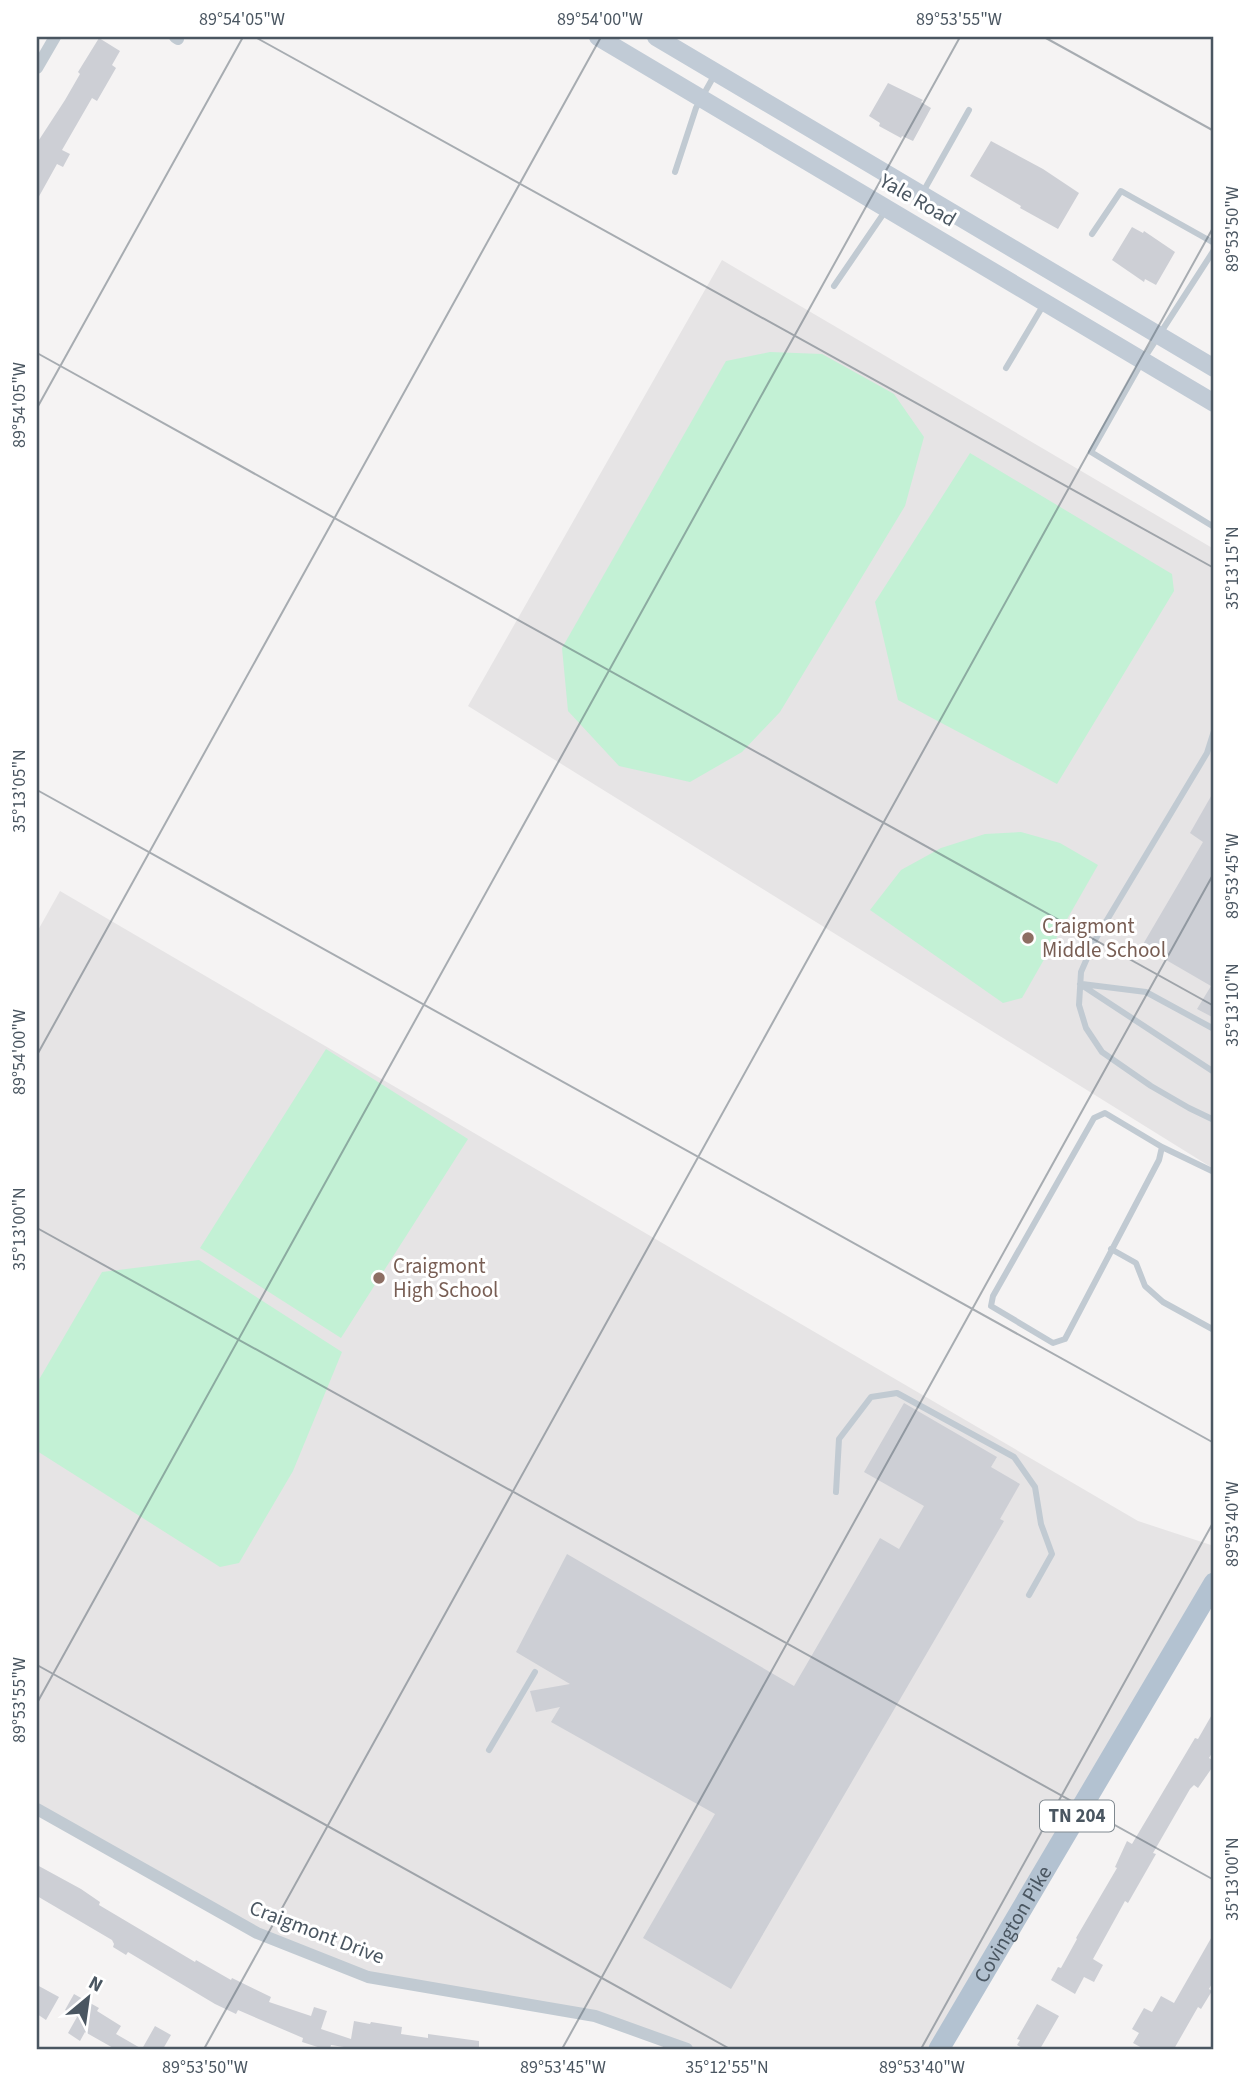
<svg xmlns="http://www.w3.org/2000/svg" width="1251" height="2086" viewBox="0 0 1251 2086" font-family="'Source Sans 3',sans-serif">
	<rect width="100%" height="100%" fill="#f5f3f3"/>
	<path fill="#e6e4e5" d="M722 260 1214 549V1169L468 706Z
		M60 891 1138 1521 1214 1546V1583L939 2049H687L595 2016 368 1977 257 1933 37 1809V932Z"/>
	<path fill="#c3f1d5" d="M770 352 822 354 894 394 924 437 905 506 780 712 742 752 690 782 619 766 568 711 562 648 726 361Z
		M970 453 1172 574 1174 591 1057 784 898 700 875 602Z
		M1021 832 1060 843 1098 865 1022 998 1003 1003 870 910 901 870 941 848 985 834Z
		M326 1049 468 1139 341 1338 200 1248Z
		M199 1260 342 1352 293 1471 239 1563 220 1567 37 1451V1383L102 1272Z"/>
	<path fill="#cdcfd5" d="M99 38 120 51 112 65 116 68 97 101 92 98 62 150 70 154 63 167 57 164 37 200V143L65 100 80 74 78 72Z
		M888 83 923 100 921 102 931 108 913 141 902 136 901 138 879 126 880 123 869 116Z
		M991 141 1043 169 1079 193 1058 229 1020 208 1021 206 970 176Z
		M1132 227 1143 233 1144 231 1175 252 1156 285 1145 279 1144 282 1112 260Z
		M1214 791V1018L1197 1009 1211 986 1142 946 1203 842 1190 833Z
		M904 1403 997 1457 991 1467 1020 1484 1000 1519 1004 1521 731 1989 643 1938 715 1814 551 1722 560 1707 536 1712 530 1691 570 1684 516 1652 567 1554 794 1686 880 1538 899 1549 924 1506 864 1472Z
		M1214 1711V1750L1209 1758 1214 1761V1765L1198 1788 1194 1785 1190 1789 1153 1853 1156 1854 1128 1903 1125 1901 1093 1959 1103 1965 1094 1982 1084 1977 1075 1994 1051 1980 1058 1967 1061 1968 1077 1939 1076 1938 1117 1868 1115 1867 1127 1841 1132 1844 1195 1738 1198 1739Z
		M37 1865 81 1889 100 1902 99 1905 195 1962 196 1960 231 1980 232 1978 271 1997 269 2002 311 2016 314 2007 327 2011 321 2029 351 2039 354 2021 370 2024 371 2022 402 2027 401 2034 428 2038V2034L479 2041V2049H357L331 2045 330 2049H324L302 2042 303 2038 238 2010 236 2014 215 2004 128 1952 126 1955 113 1947 114 1944 112 1940 37 1896Z
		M1214 1933V1980L1209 1989 1212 1991 1201 2009 1198 2007 1174 2049H1144L1133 2043 1139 2033 1132 2029 1144 2008 1152 2012 1161 1996 1174 2003Z
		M37 1985 59 1997 46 2020 37 2014Z
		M74 1994 99 2008 97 2011 121 2026 116 2034 142 2049 155 2026 171 2035 163 2049H115L85 2032 80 2041 68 2033 77 2017 65 2010Z
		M1037 2004 1059 2016 1040 2049H1024L1017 2045 1020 2040 1017 2039Z"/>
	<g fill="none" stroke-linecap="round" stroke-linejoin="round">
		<path stroke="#c1cad2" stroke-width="6" d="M675 172 696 108 715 74
			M923 192 969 110
			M1092 234 1121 191 1214 243
			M1214 250 1143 360 1091 452 1214 527
			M834 286 886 210
			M1006 368 1044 304
			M1214 731 1207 753 1095 940 1081 972 1079 1005 1086 1028 1102 1052 1151 1086 1189 1108 1214 1120
			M1080 984 1214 1072
			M1082 984 1146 992 1214 1029
			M1105 1113 1162 1147 1159 1160 1065 1339 1053 1343 991 1306 993 1296 1094 1118Z
			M1162 1147 1214 1172
			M1111 1249 1136 1263 1145 1286 1163 1302 1214 1330
			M836 1492 839 1439 871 1397 897 1393 1014 1457 1035 1487 1041 1524 1052 1554 1029 1595
			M489 1750 535 1672"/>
		<path stroke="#c1cad2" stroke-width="12" d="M175 37 178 39
			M37 68 55 37
			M37 1809 257 1933 368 1977 595 2016 687 2049"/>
		<path stroke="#c1cbd6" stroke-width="18" d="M598 37 1214 403
			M656 37 1214 368"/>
		<path stroke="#b3c2d1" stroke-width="21" id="s1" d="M939 2049 1214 1583"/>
	</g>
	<path fill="none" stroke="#4a5661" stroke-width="2" stroke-opacity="0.45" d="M255 37 1214 568M1044 37 1214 131M37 353 1214 1006M37 408 243 37M37 790 1214 1443M37 1055 601 37M37 1228 1214 1880M37 1665 730 2049M37 1703 960 37M204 2049 1214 226M562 2049 1214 873M921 2049 1214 1521"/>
	<g fill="#8d6e63" stroke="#fff" stroke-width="2.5">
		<circle cx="1028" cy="938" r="7"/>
		<circle cx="379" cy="1278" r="7"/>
	</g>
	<g text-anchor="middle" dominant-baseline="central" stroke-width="6" stroke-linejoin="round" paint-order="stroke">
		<rect fill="#fff" stroke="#808990" stroke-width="2" x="1040" y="1800.5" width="74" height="31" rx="5"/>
		<g font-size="19" font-weight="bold" fill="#4a5661">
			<text x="1077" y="1816">TN 204</text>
		</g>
		<g font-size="21" fill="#4a5661" stroke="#fff">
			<text transform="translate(918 200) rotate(30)">Yale Road</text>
			<text stroke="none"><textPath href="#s1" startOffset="145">Covington Pike</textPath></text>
			<text transform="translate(317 1932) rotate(21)">Craigmont Drive</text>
		</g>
		<g font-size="21" fill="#785e54" stroke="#fff" text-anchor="start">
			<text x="1042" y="926">Craigmont<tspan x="1042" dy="24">Middle School</tspan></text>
			<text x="393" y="1266">Craigmont<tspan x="393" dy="24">High School</tspan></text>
		</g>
	</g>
	<rect width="1251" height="2086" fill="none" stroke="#ffffff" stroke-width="77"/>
	<g transform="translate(88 1998) rotate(29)" stroke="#ffffff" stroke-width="5" paint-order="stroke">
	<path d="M0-5L12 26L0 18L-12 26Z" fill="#4a5661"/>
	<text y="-10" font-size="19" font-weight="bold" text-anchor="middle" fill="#4a5661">N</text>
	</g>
	<rect x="38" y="38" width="1174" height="2010" fill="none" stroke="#4a5661" stroke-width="2.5"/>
	<g font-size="18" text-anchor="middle" fill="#4a5661">
		<text x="242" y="25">89°54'05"W</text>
		<text x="600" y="25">89°54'00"W</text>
		<text x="959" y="25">89°53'55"W</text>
		<text transform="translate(1232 229) rotate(-90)" y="6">89°53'50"W</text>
		<text transform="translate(19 405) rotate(-90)" y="6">89°54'05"W</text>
		<text transform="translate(1232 568) rotate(-90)" y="6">35°13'15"N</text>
		<text transform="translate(19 791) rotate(-90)" y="6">35°13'05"N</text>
		<text transform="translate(1232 876) rotate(-90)" y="6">89°53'45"W</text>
		<text transform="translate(1232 1005) rotate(-90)" y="6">35°13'10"N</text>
		<text transform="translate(19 1052) rotate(-90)" y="6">89°54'00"W</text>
		<text transform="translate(19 1229) rotate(-90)" y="6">35°13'00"N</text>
		<text transform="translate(1232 1524) rotate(-90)" y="6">89°53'40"W</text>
		<text transform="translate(19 1700) rotate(-90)" y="6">89°53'55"W</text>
		<text transform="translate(1232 1879) rotate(-90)" y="6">35°13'00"N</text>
		<text x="205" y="2073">89°53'50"W</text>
		<text x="563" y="2073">89°53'45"W</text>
		<text x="727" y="2073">35°12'55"N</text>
		<text x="922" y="2073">89°53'40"W</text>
	</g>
</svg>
